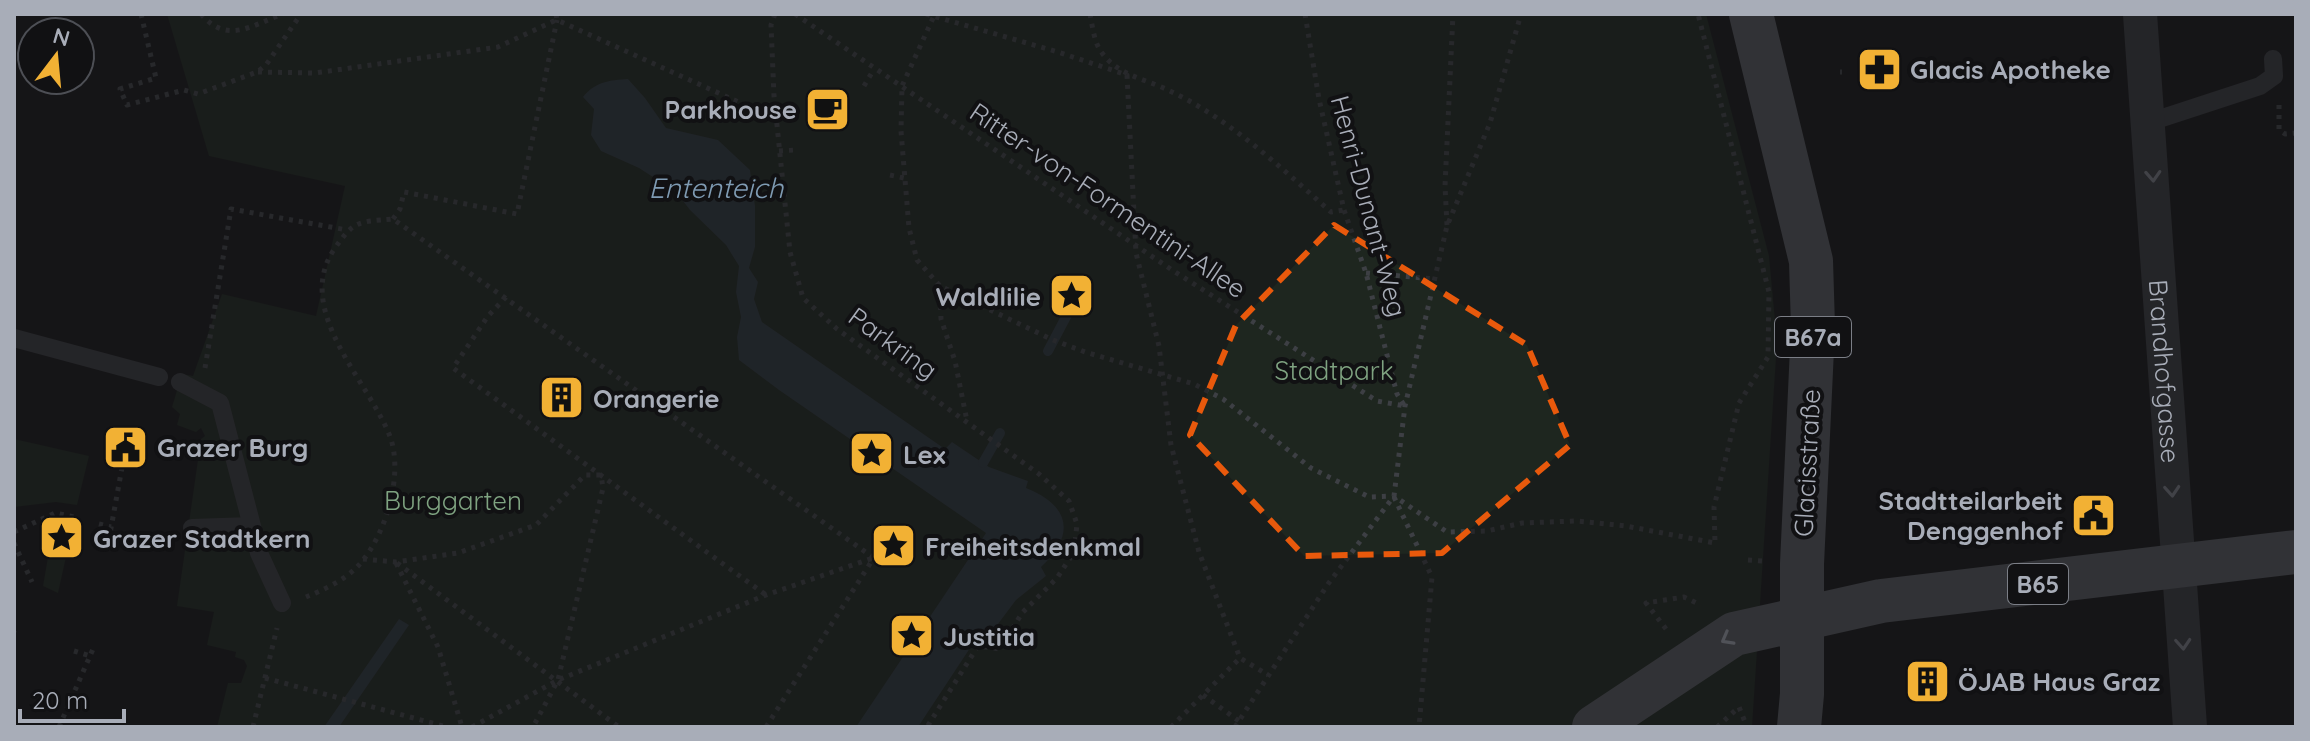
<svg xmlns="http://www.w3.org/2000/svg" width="2310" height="741" viewBox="0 0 2310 741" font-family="Quicksand,sans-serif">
	<rect width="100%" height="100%" fill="#161618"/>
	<path fill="#1e261f" d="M167 14H1706L1769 256 1777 342 1752 727H217L228 683H241L247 666 244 660 235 657 236 652 207 645 214 612 177 606 201 439 205 436 201 428 196 432 177 425 180 414 172 407 182 374 193 376 222 294 316 316 345 186 209 156Z
		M14 439 89 456 77 505 56 502 14 507Z
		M55 527 68 528 67 535 70 539 58 593 43 586 53 528Z"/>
	<path fill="#2c353c" d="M628 79 645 98 666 128 718 140 750 170 755 206V247L749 268 758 282 754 299 762 322 945 449 952 442 989 467 1028 481 1026 488C1069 505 1077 534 1041 567L1046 576 1016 600 986 640 978 636 918 727H856L986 533 779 390 739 360 737 337 741 317 736 292 739 266 726 245 690 210 676 192 639 168 601 151 591 135 594 109 583 97C595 82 609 80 628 79Z
		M399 619 409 625 339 727H324Z"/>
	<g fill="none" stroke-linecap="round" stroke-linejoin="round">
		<path stroke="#2c353c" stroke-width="10" d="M1048 351 1067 315
			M983 463 1000 433"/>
		<path stroke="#3d3f44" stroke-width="5" stroke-dasharray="4 6" stroke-linecap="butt" d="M141 14 156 78 120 89 127 105 184 90 198 94 257 72 266 65 301 14
			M201 14C227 45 252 25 283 14
			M556 14 557 20 776 119
			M775 14 771 25 774 96 790 252 803 298 837 329 1039 474 1069 501 1077 524 1074 552 1057 578 1022 613 1000 649 978 646 927 727
			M795 14 1172 270 1377 401 1405 406
			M926 14 1058 52 1127 75 1136 253 1159 346 1171 445 1199 552 1240 658 1268 675
			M1090 14C1092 24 1094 41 1100 50 1116 75 1143 78 1168 90 1230 119 1280 167 1331 212L1344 210
			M1305 14 1319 99 1344 210 1366 273 1397 394 1404 405
			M933 18 902 86 901 131 909 228 917 260 940 286 1053 340 1085 352 1194 384 1223 399 1311 468 1369 497 1394 496 1447 532 1487 531 1522 523 1577 521 1626 526 1715 543 1714 507 1739 403 1768 357 1769 292 1698 14
			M258 72 315 73 498 47 556 20
			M1840 72H1842
			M864 86 874 69
			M2279 105V130L2285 134 2296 133
			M779 151 795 150
			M890 175 904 178
			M393 219 400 209 404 192 517 214 557 20
			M1447 225 1445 186 1453 14
			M1366 273 1435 279
			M940 286 941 319 955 361 967 421
			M506 297 488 316 453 368 766 595
			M205 368 231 209 347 230
			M1394 497 1432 577 1419 727
			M99 524 111 527
			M14 532 55 513 74 517
			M14 543 32 582
			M107 550 123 462
			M363 559 396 562 458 553 536 525 585 475H601L603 488 558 680 533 727
			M1748 560 1763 561
			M396 563 438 647 462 727
			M397 563 619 727
			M306 597C323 590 345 580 358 566 386 536 405 472 389 434 367 380 295 311 333 251 354 220 357 222 393 219L874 558
			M1666 629 1646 603 1684 597 1701 605
			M14 631 15 630
			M74 651 90 656
			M265 678 447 727
			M1203 695 1239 721
			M59 727 93 649
			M253 727 277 628
			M472 727 558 680 766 595 873 558
			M766 727 873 559
			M1171 727 1240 658
			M1235 727 1328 584 1394 496 1405 406 1447 226 1490 123 1521 14
			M1717 727 1739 707 1747 727"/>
		<path stroke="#37383d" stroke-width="18" d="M2150 122 2260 86 2274 76 2273 59
			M14 338 159 377
			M180 382 220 403 259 553 282 603
			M192 528 252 526"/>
		<path stroke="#37383d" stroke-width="34" id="s1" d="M2140 14 2190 727"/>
		<path stroke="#53555c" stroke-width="44" d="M1751 14 1811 261 1813 327 1802 564V694L1799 727
			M1594 727 1734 634 1881 601 2296 552"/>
	</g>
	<defs><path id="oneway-chevron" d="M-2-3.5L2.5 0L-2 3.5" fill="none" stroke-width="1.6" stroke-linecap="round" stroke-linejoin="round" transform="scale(2)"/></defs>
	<g stroke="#757881">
		<use href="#oneway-chevron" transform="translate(2153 176) rotate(87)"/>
		<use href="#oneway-chevron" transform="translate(2172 491) rotate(86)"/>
		<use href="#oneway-chevron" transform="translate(2183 644) rotate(86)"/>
	</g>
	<use stroke="#979ba6" href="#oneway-chevron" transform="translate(1727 639) rotate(151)"/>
	<path d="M0 0H2310V741H0ZM1334 225 1527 345 1570 445 1442 553 1304 556 1190 435 1236 325Z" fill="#161618" fill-opacity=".55" fill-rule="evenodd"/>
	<path fill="none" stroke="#e8590c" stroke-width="6" stroke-dasharray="16 10" stroke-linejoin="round" d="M1334 225 1527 345 1570 445 1442 553 1304 556 1190 435 1236 325Z"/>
	<defs>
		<symbol id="pharmacy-square" viewBox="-11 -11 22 22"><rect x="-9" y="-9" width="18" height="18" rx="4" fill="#f2b134" stroke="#111113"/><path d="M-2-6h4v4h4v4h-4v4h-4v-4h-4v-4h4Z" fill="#111"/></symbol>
		<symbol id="cafe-square" viewBox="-11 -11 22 22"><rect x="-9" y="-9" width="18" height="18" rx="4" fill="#f2b134" stroke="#111113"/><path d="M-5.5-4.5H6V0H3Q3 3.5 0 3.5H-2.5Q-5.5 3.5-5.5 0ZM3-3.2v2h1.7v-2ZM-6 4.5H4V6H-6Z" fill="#111"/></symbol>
		<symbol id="sight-square" viewBox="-11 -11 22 22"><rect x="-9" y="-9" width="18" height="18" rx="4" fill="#f2b134" stroke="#111113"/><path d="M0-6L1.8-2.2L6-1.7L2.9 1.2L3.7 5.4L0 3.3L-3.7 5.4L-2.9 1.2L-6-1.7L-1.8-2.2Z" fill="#111"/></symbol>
		<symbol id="building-square" viewBox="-11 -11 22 22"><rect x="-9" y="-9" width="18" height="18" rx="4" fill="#f2b134" stroke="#111113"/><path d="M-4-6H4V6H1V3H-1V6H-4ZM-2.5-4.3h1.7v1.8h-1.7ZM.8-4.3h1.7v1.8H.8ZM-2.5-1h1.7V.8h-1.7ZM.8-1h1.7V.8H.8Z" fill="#111"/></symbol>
		<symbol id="civic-square" viewBox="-11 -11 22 22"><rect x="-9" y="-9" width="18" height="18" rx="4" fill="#f2b134" stroke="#111113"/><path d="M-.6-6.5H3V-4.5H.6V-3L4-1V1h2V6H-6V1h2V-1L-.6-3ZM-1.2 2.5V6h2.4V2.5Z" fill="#111"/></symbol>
	</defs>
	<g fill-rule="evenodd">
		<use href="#pharmacy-square" x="1854" y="44" width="51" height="51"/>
		<use href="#cafe-square" x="802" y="84" width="51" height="51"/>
		<use href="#sight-square" x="1046" y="270" width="51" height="51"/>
		<use href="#building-square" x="536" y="372" width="51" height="51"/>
		<use href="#civic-square" x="100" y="422" width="51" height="51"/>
		<use href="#sight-square" x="846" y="428" width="51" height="51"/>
		<use href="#civic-square" x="2068" y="490" width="51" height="51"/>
		<use href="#sight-square" x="36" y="512" width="51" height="51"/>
		<use href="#sight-square" x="868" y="520" width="51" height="51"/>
		<use href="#sight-square" x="886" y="610" width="51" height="51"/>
		<use href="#building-square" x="1902" y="656" width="51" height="51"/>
	</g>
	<g text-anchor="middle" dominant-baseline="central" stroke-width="8" stroke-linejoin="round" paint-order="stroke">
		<g fill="#111113" stroke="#7b7e86" stroke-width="2">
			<rect x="1775" y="317" width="76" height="40" rx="6"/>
			<rect x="2008" y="564" width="60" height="40" rx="6"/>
		</g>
		<g font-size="24" font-weight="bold" fill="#a8adb8">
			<text x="1813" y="337">B67a</text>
			<text x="2038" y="584">B65</text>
		</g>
		<g font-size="26" font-weight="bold" fill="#a8adb8" stroke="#111113" text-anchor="start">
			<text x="1910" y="69">Glacis Apotheke</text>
			<text x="797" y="109" text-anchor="end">Parkhouse</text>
			<text x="1041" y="296" text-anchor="end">Waldlilie</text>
			<text x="593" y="398">Orangerie</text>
			<text x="157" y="447">Grazer Burg</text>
			<text x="903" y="454">Lex</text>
			<text x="2063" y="500" text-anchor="end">Stadtteilarbeit<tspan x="2063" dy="30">Denggenhof</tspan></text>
			<text x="93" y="538">Grazer Stadtkern</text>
			<text x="925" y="546">Freiheitsdenkmal</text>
			<text x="943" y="636">Justitia</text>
			<text x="1958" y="681">ÖJAB Haus Graz</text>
		</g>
		<g font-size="26" fill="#a8adb8" stroke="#111113">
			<text transform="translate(1108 200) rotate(34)">Ritter-von-Formentini-Allee</text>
			<text transform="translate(1369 206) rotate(75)">Henri-Dunant-Weg</text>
			<text transform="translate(893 343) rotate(36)">Parkring</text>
			<text stroke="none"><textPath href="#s1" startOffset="358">Brandhofgasse</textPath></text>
			<text transform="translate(1807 463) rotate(-87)">Glacisstraße</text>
		</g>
		<g font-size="26" fill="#7fa381" stroke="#111113">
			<text x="1334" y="370">Stadtpark</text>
			<text x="453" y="500">Burggarten</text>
		</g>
		<g font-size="28" font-style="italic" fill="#7f9bb3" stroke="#111113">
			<text x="716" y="187">Ententeich</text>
		</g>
	</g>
	<rect width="2310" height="741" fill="none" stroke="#a8adb8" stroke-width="32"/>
	<g transform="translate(56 56) rotate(16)"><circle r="38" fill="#111113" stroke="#4d4f55" stroke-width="2"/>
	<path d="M0-6L14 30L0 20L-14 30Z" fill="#f2b134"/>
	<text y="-12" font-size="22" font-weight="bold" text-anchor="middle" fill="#a8adb8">N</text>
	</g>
	<path d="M20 709v12h104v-12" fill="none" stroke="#a8adb8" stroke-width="4"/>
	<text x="32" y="709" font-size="24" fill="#a8adb8" stroke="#111113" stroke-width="6" paint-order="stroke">20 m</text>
</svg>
